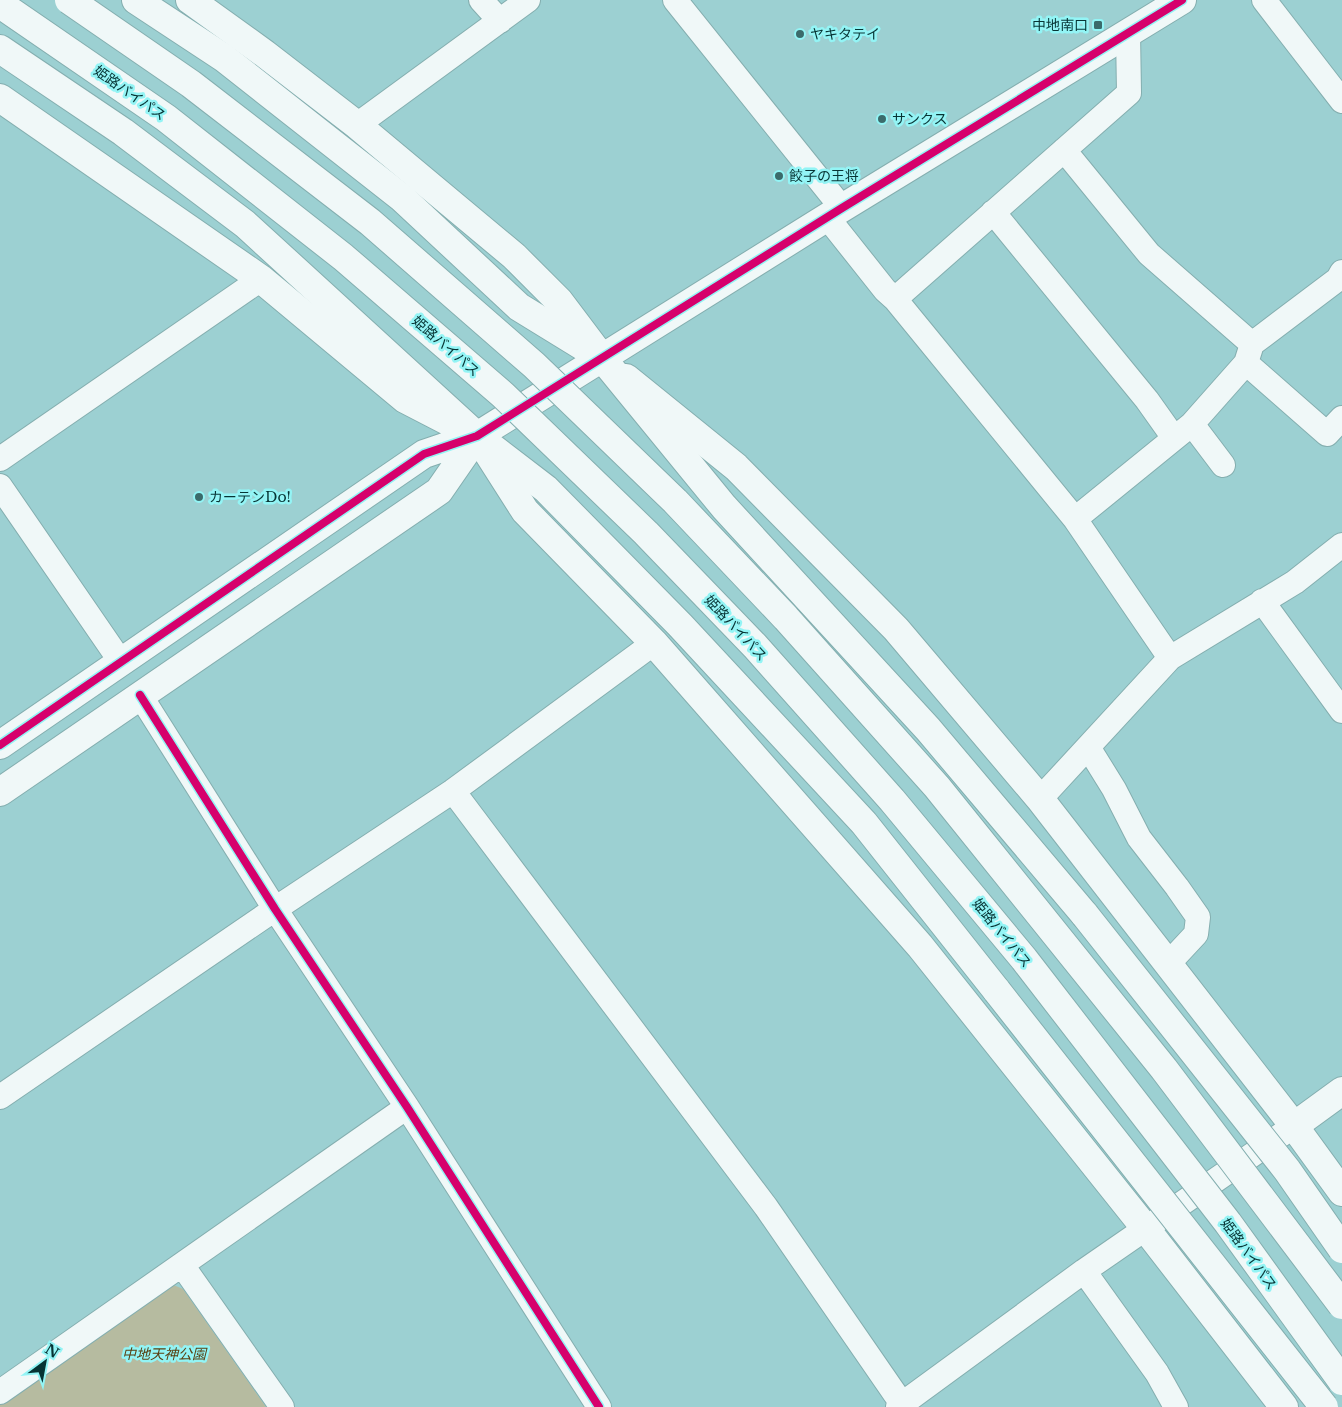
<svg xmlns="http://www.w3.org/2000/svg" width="1342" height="1407" viewBox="0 0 1342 1407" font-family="'Libre Baskerville','Noto Sans JP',serif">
	<rect width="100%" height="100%" fill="#9cd0d2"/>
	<path fill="#b6bba0" d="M171 1284 183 1289 266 1407H0V1404Z"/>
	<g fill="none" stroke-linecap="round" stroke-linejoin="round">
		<defs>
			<path id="minor" d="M481 0 500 21
				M675 0 842 208
				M1264 0 1342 101
				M1128 33 1129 93 895 299 1075 519 1170 658
				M357 125 528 0
				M1064 150 1149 254 1252 344
				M993 212 1147 400 1174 438
				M827 217 885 290 895 299
				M1246 363 1327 434 1342 418
				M1192 424 1223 465
				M0 459 261 279
				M0 486 121 662
				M1075 519 1192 424 1246 363 1252 344 1338 279 1342 272
				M1262 601 1342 711
				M140 695 275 909 407 1107 599 1407
				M1088 747 1114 789 1139 838 1177 887 1198 917 1196 934 1168 964
				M453 791 766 1207 902 1404
				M1040 799 1170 658 1295 582 1342 545
				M0 1097 275 909 453 791 654 643
				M182 1265 282 1407
				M1084 1271 1157 1373 1176 1407
				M0 1392 407 1107
				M898 1407 1084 1271 1294 1126"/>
			<path id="tertiary" d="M190 0 265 54 357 125 514 256 559 301 602 358
				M0 98 261 279 405 399 465 430
				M0 745 424 454 477 436 842 208 1182 0
				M0 792 439 491 477 436
				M1294 1126 1342 1091"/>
			<path id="trunk" d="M626 378 736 467 896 629 1040 799 1294 1126 1342 1192
				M479 439 525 511 654 643 920 946 1146 1229 1284 1407"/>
			<path id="motorway" d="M136 0 224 58 402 198 519 307 602 358 724 507 928 729 1085 915
				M0 49 123 132 245 224 477 436 546 489 680 625 864 823 997 991"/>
		</defs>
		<use href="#minor" stroke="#84aeaf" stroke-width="26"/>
		<use href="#tertiary" stroke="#84aeaf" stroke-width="30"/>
		<use href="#trunk" stroke="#84aeaf" stroke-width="30"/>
		<use href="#motorway" stroke="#84aeaf" stroke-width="30"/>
		<use href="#minor" stroke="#f0f8f8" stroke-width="24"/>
		<use href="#tertiary" stroke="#f0f8f8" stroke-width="28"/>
		<use href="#trunk" stroke="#f0f8f8" stroke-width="28"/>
		<use href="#motorway" stroke="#f0f8f8" stroke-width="28"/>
		<defs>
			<path id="motorway-bridge" d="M69 0 191 84 370 222 534 365 675 501 786 618 937 787 1164 1069 1342 1305
				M0 4 166 118 343 257 503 395 646 533 755 646 892 800 1024 959 1228 1223 1342 1381
				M1085 915 1287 1170 1342 1249
				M997 991 1324 1407"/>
		</defs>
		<use href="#motorway-bridge" stroke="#84aeaf" stroke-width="30" stroke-linecap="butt"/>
		<use href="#motorway-bridge" stroke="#f0f8f8" stroke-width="28"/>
		<defs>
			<path id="cycleway" d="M140 695 275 909 407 1107 599 1407
				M0 745 424 454 477 436 842 208 1182 0"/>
		</defs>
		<use href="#cycleway" stroke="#93f4f5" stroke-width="11"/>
		<use href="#cycleway" stroke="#d6006c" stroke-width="8"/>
	</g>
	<g fill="#3b6b6b" stroke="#93f4f5" stroke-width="2">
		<rect x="1093" y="20" width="10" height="10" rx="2.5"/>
		<circle cx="800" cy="34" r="5"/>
		<circle cx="882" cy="119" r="5"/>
		<circle cx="779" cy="176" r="5"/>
		<circle cx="199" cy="497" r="5"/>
	</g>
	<g text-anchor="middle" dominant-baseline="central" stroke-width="5" stroke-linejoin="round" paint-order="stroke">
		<g font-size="14" fill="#073434" stroke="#93f4f5" text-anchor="start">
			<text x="1088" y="25" text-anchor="end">中地南口</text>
			<text x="810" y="34">ヤキタテイ</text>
			<text x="892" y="119">サンクス</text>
			<text x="789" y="176">餃子の王将</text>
			<text x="209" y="497">カーテンDo!</text>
		</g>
		<g font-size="14" fill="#073434" stroke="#93f4f5">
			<text transform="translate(130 93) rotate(35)">姫路バイパス</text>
			<text transform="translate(446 346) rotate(41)">姫路バイパス</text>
			<text transform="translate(736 628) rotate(47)">姫路バイパス</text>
			<text transform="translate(1002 933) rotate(51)">姫路バイパス</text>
			<text transform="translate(1249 1254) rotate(54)">姫路バイパス</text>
		</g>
		<g font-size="14" font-style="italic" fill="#5a3f11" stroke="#93f4f5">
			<text x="164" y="1354">中地天神公園</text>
		</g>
	</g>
	<g transform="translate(45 1362) rotate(32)" stroke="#93f4f5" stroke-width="4" paint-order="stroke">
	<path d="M0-4L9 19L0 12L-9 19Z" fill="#073434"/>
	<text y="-8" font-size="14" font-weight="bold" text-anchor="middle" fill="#073434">N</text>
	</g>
</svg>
